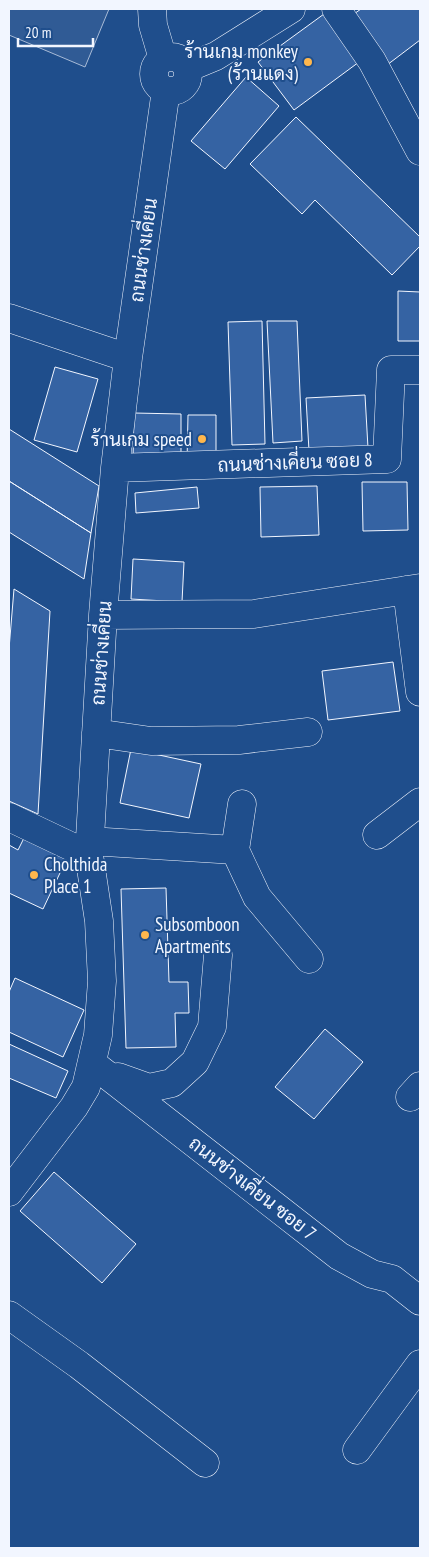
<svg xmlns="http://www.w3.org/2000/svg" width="429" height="1557" viewBox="0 0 429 1557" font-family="'PT Sans Narrow',Sarabun,sans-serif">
	<rect width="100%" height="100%" fill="#1f4e8c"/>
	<path fill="#305b95" stroke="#a8bbd7" d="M9 9H109L85 67 9 35Z"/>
	<path fill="#3563a3" stroke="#f2f6ff" d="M361 9H420V40L387 65 351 16Z
		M324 14 359 62 294 110 258 62Z
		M246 77 279 106 225 169 191 141Z
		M296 117 420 237V246L392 275 315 200 302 214 250 164Z
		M398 291 420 292V341H398Z
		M262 321 265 444 232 445 228 322Z
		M267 321H297L302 441 273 443Z
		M55 367 98 379 77 452 34 440Z
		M365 395 368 448 309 451 306 398Z
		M134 413 181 414V458H133Z
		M188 415H216V462H187Z
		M9 429 99 486 91 533 9 481Z
		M9 481 91 533 84 579 9 532Z
		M362 482H407L408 530 363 531Z
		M317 486 319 535 261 537 260 487Z
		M197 487 199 508 136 513 135 493Z
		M133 559 184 562 182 602 131 599Z
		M14 589 50 611 38 814 9 801V649Z
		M393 662 400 711 328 720 322 671Z
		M131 749 201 764 189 818 120 803Z
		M25 836 68 856 43 909 9 893V845L18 850Z
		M166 888 169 982H188L189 1013H175L176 1047 126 1048 121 889Z
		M15 978 84 1010 63 1057 9 1032V992Z
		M325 1029 363 1062 314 1119 275 1087Z
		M9 1044 68 1071 56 1098 9 1078Z
		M54 1172 136 1244 102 1283 20 1211Z"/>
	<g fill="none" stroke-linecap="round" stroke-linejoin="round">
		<defs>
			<path id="minor" d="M152 9 153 25 163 59
				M336 9 372 61 420 151
				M154 74a17 17 0 1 1 34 0a17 17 0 1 1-34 0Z
				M187 68 216 56 291 9
				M9 318 128 358
				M115 468 387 459 391 370H420
				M407 590 420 692
				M103 615 254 614 420 588
				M96 733 151 741 239 740 308 732
				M242 804 235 850 257 897 309 959
				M9 817 89 855
				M377 835 420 802
				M89 841 235 850
				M93 1064 339 1256 372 1274 392 1279 420 1301
				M118 1077 149 1088 172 1083 195 1062 212 1027 218 955
				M410 1097 420 1086
				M9 1192 74 1107 86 1087 98 1035 102 981 99 921 89 855 103 615 115 468 128 358 166 90
				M9 1315 79 1365 205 1463
				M357 1450 420 1364"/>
		</defs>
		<use href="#minor" stroke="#f2f6ff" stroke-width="29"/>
		<use href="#minor" stroke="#1f4e8c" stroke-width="28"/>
	</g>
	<g fill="#ffb74d" stroke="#1f4e8c" stroke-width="2">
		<circle cx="308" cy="62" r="5"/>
		<circle cx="202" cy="439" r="5"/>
		<circle cx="34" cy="875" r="5"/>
		<circle cx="145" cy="935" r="5"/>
	</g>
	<g text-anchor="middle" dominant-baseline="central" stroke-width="4" stroke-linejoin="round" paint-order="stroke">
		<g font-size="19" fill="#f2f6ff" stroke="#1f4e8c" text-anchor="end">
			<text x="298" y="51">ร้านเกม monkey<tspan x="298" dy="22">(ร้านแดง)</tspan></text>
			<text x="192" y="439">ร้านเกม speed</text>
			<text x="44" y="864" text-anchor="start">Cholthida<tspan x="44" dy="22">Place 1</tspan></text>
			<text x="155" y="924" text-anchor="start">Subsomboon<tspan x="155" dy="22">Apartments</tspan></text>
		</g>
		<g font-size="19" fill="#f2f6ff" stroke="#1f4e8c">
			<text transform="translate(143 250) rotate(-82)">ถนนช่างเคี่ยน</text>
			<text transform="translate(295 462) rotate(-2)">ถนนช่างเคี่ยน ซอย 8</text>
			<text transform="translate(101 653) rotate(-86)">ถนนช่างเคี่ยน</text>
			<text transform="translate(253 1188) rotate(38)">ถนนช่างเคี่ยน ซอย 7</text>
		</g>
	</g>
	<rect width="429" height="1557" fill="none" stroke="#f2f6ff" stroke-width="20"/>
	<path d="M18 38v8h75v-8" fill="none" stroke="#f2f6ff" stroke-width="2.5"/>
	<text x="25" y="38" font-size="15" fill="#f2f6ff" stroke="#1f4e8c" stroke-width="4" paint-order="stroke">20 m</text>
</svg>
